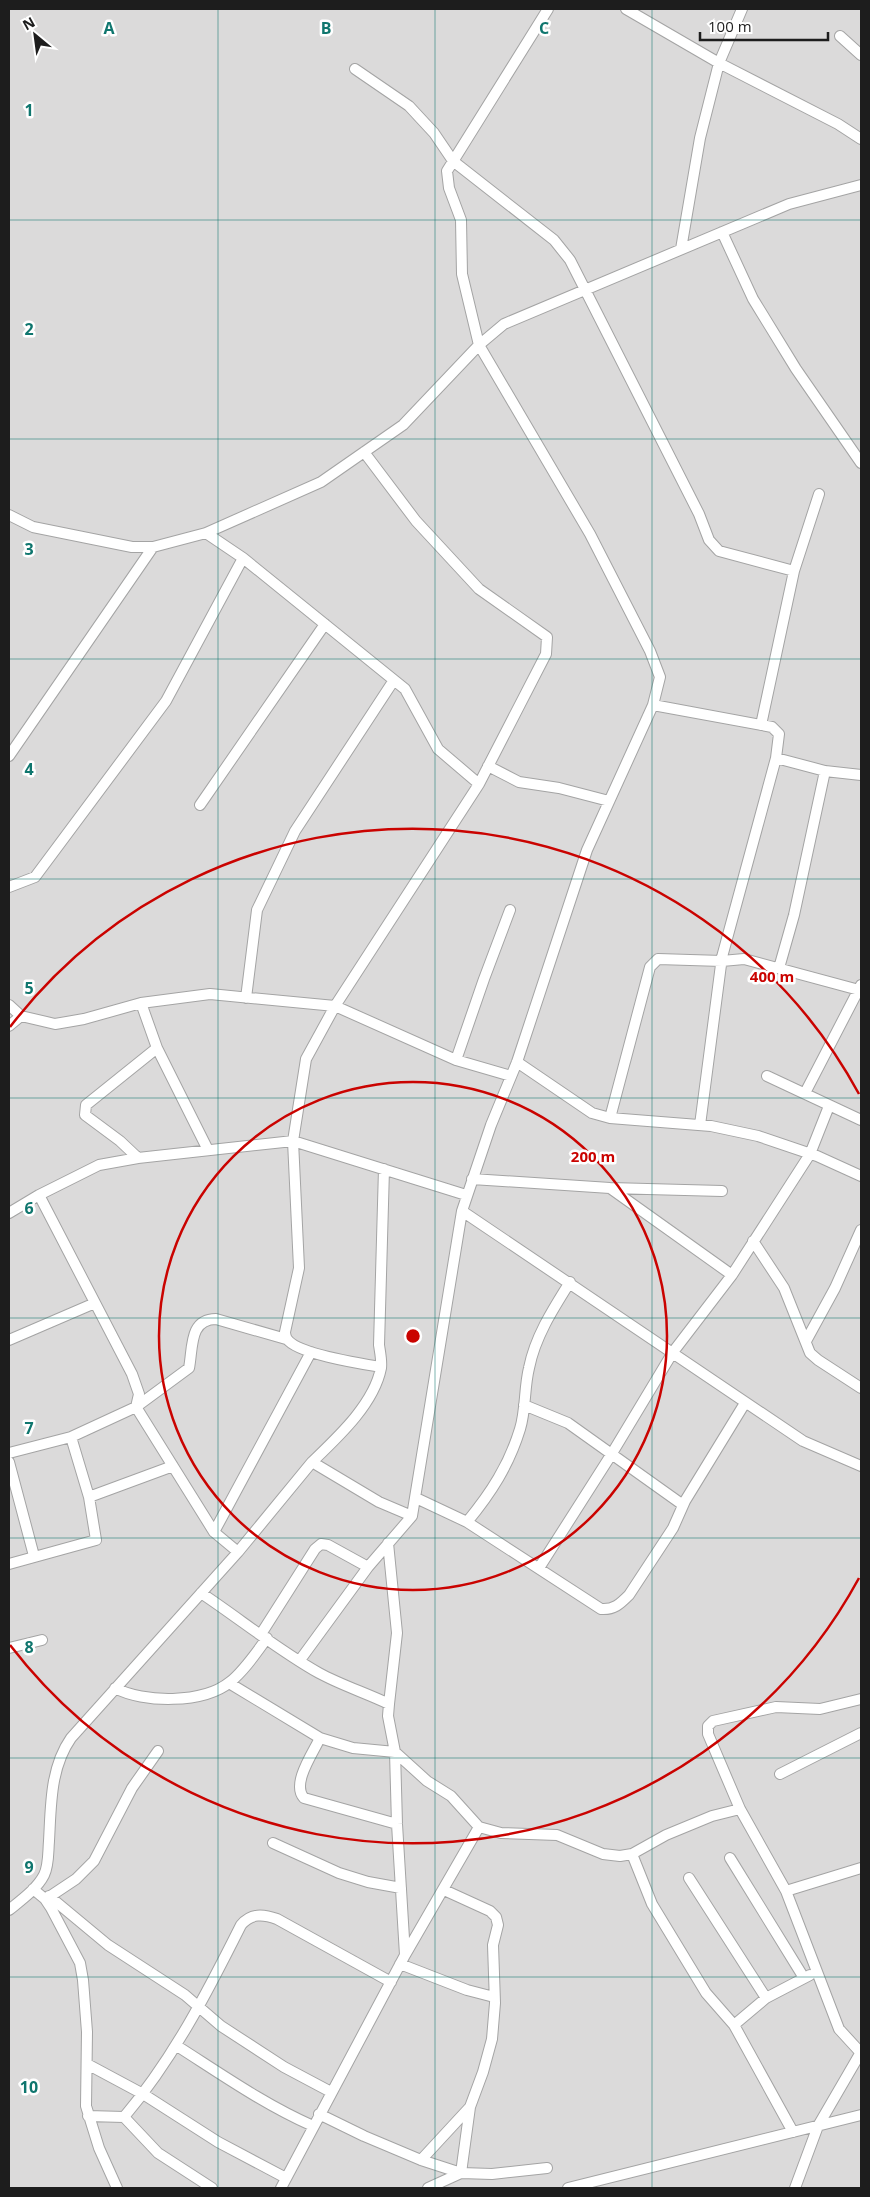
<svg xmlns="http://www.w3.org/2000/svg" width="870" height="2197" viewBox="0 0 870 2197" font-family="'Open Sans',sans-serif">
	<rect width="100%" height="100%" fill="#eeeae2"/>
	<path fill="#dbdada" d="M9 9H861V2188H9Z"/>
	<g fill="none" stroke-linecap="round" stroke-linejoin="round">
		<defs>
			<path id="minor" d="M626 9 719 63 838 124 861 139
				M840 36 861 55
				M355 69 409 106 434 133 453 161 554 240 570 260 699 514 709 540 719 551 794 571
				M722 232 753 299 796 369 861 463
				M681 249 700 138 719 63 742 9
				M364 452 416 521 479 589 547 637 546 654 479 784 335 1006 306 1059 293 1141 299 1268 285 1332C285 1334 286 1338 287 1339 297 1354 363 1364 381 1367
				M9 515 33 527 132 547H153L206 533 321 482 403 425 479 345 504 324 789 204 861 185
				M206 533 243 558 405 689 438 749 479 784
				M653 705 772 727 779 734 776 758 722 957 700 1125
				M761 725 794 571 819 494
				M9 756 153 547
				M776 758 825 771 861 775
				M488 766 519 782 559 788 609 801
				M200 805 325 624
				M9 887 35 877 166 701 243 558
				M779 968 794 915 825 771
				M246 998 257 910 295 831 394 680
				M141 1003 157 1048 208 1150
				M9 1005 21 1016 55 1024 84 1019 141 1003 210 994 335 1006 456 1060 511 1076
				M9 1026 21 1016
				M456 1060 484 979 510 910
				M517 1062 592 1113 610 1118 711 1126 758 1136 817 1156 861 1176
				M767 1076 861 1120
				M805 1093 861 985
				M610 1118 650 967 658 959 722 961 744 959 859 990
				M138 1158 120 1141 85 1115 86 1105 157 1048
				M472 1179 610 1188 722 1191
				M610 1188 732 1275
				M39 1195 132 1374 139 1394 136 1407 214 1532 238 1552
				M462 1211 803 1441 861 1466
				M9 1213 39 1195 99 1165 138 1158 293 1141 466 1195
				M753 1241 784 1288 810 1353 818 1360 861 1388
				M9 1340 95 1303
				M806 1341 835 1288 861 1230
				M524 1405 568 1423 683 1505
				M9 1453 71 1437 136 1407 189 1368C193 1348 189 1319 216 1319L286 1339
				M9 1462 34 1556
				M89 1497 173 1466
				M416 1498 467 1522C491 1493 509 1465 520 1429 526 1410 524 1388 529 1368 535 1337 553 1309 570 1282
				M412 1516 462 1211 491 1125 517 1062 587 850 653 705 660 677 650 651 590 534 479 345 462 274 461 220 449 188 447 171 548 9
				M467 1522 601 1609C614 1610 620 1604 629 1595L673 1528 685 1501 745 1403
				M214 1532 311 1352
				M388 1543 397 1633 389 1704
				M9 1564 96 1540 89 1497 71 1437
				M539 1568 611 1455 673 1352 732 1275 810 1154 829 1106
				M201 1593C240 1619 278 1650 319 1673 341 1685 366 1693 389 1704L388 1716 395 1752 427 1781 451 1796 479 1827 501 1833 557 1835 603 1854 620 1856 632 1854 666 1835 712 1816 740 1809
				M261 1634 315 1549 321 1544 328 1545 368 1567
				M9 1648 42 1640
				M300 1660 368 1567 412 1516 379 1502 312 1462C338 1437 374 1404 381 1368 382 1361 380 1352 379 1345L384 1169
				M229 1683 320 1738 353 1748 395 1752 397 1824 405 1955
				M115 1688C143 1703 203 1704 230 1682 244 1671 256 1653 267 1638
				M320 1738C313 1753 291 1784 304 1798L397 1824
				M780 1774 861 1733
				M273 1843 339 1873 368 1882 401 1888
				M632 1854 652 1904 706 1993 734 2025 793 2132
				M730 1858 804 1978
				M689 1878 766 1998
				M33 1889 45 1899 51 1908 80 1963 83 1980 87 2032 86 2106 99 2148 117 2188
				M786 1891 861 1868
				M49 1896 108 1945 185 1995 221 2026 284 2067 331 2092
				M46 1899 76 1879 94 1861 132 1788 158 1751
				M9 1910C20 1901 37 1889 44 1875 49 1865 48 1852 49 1841 51 1806 50 1768 71 1738L238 1552 312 1462
				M400 1964 467 1990 494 1997
				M734 2025 766 1998 810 1975
				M177 2046C221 2074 265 2105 313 2126
				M861 2053 839 2029 786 1891 740 1809 708 1734V1726L713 1721 776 1707 820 1709 861 1699
				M87 2064 143 2094 218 2142 286 2178
				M319 2114 364 2136 421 2160 461 2173 492 2174 547 2168
				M88 2116 124 2117C173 2059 207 1993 241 1925 251 1913 263 1914 277 1919L391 1982
				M124 2117 158 2153 212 2188
				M421 2160 470 2107 483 2072 492 2039 495 2003 493 1945 498 1925 496 1917 490 1911 444 1890
				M281 2188 405 1955 479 1827
				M428 2188 461 2173 470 2107
				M568 2188 861 2115
				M795 2188 818 2126 861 2052"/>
		</defs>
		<use href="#minor" stroke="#a4a4a4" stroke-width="12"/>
		<use href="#minor" stroke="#fff" stroke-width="10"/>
	</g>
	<path fill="none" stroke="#0f766e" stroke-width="1" stroke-opacity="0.55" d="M218 9V2188M435 9V2188M652 9V2188M9 220H861M9 439H861M9 659H861M9 879H861M9 1098H861M9 1318H861M9 1538H861M9 1758H861M9 1977H861"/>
	<g fill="none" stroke="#ca0300" stroke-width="2.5">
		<circle cx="413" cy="1336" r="254"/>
		<path d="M859 1578A508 508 0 0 1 10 1645M10 1027A508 508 0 0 1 859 1094"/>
	</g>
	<g font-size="16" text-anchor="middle" font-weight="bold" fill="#0f766e" stroke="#fff" stroke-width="5" stroke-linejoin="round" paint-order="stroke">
		<text x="109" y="34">A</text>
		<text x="326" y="34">B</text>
		<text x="544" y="34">C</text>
		<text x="29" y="116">1</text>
		<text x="29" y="335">2</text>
		<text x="29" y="555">3</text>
		<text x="29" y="775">4</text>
		<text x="29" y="994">5</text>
		<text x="29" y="1214">6</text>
		<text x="29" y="1434">7</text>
		<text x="29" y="1653">8</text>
		<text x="29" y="1873">9</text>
		<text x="29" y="2093">10</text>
	</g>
	<circle cx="413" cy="1336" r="8" fill="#ca0300" stroke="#fff" stroke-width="2.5"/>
	<g font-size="15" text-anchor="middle" font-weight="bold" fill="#ca0300" stroke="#fff" stroke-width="5" stroke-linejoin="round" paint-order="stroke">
		<text x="772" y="982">400 m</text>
		<text x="593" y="1162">200 m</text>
	</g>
	<rect width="870" height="2197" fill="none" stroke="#1d1d1d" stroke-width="20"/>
	<g transform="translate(35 35) rotate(331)" stroke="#ffffff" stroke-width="4" paint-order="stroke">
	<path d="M0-4L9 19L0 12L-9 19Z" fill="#1d1d1d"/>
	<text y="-8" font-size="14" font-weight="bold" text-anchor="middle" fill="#1d1d1d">N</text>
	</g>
	<path d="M700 32v8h128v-8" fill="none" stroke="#1d1d1d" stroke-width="2.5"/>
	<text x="708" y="32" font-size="15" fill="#1d1d1d" stroke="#ffffff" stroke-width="4" paint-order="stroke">100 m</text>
</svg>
